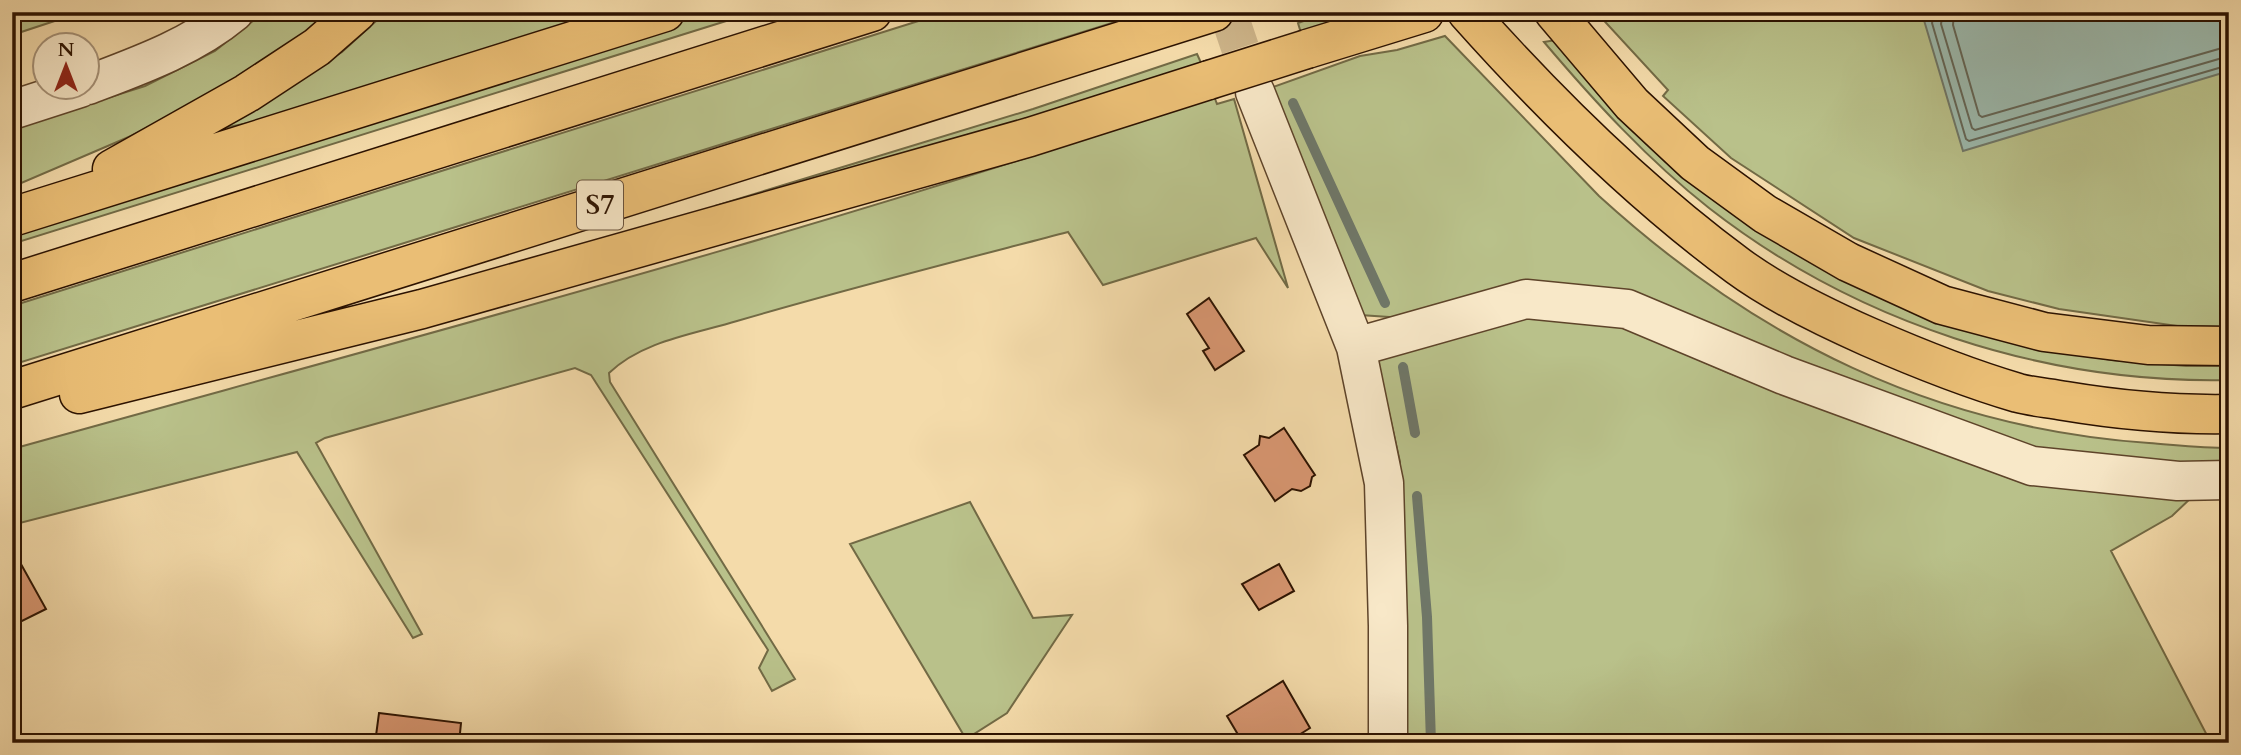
<svg xmlns="http://www.w3.org/2000/svg" width="2241" height="755" viewBox="0 0 2241 755" font-family="Cardo,serif">
	<rect width="100%" height="100%" fill="#f4dbaa"/>
	<filter id="stains"><feTurbulence type="fractalNoise" baseFrequency=".00286" numOctaves="4"/><feColorMatrix values="0 0 0 0 .2 0 0 0 0 .09 0 0 0 0 .02 0 0 0 .5 -.17"/></filter>
	<radialGradient id="worn" r=".72"><stop offset=".6" stop-color="#630" stop-opacity="0"/><stop offset="1" stop-color="#630" stop-opacity=".3"/></radialGradient>
	<path fill="#b9c18a" stroke="#726a45" stroke-width="2" d="M12 12H82L12 35Z
		M264 12H336L253 73 131 136 12 187V128L145 86 215 51Z
		M386 12H606L273 118 218 129 342 52Z
		M707 12H755L12 244V229Z
		M947 12 1144 13 12 365V306Z
		M1329 12H1366L1301 33 1298 23Z
		M1596 12H2229V327L2177 326 2059 309 1988 291 1854 238 1731 158 1663 96 1668 90Z
		M1445 36 1599 196C1757 340 1934 428 2149 443 2176 445 2202 448 2229 448V471L2022 447 1625 300 1404 318 1360 315 1273 87 1360 56 1397 50Z
		M1556 40 1650 138 2035 347 2112 360 2186 366H2229V380C2044 384 1855 322 1709 208 1648 160 1594 101 1544 42Z
		M1197 54 1202 65 1034 118 715 210V206L1033 109Z
		M1214 96 1217 104 1234 99 1288 288 1256 238 1103 285 1068 232C957 261 846 289 737 321 694 334 642 341 609 373L610 382 795 679 772 691 759 668 768 650 591 375 575 368 325 438 316 443 422 634 413 638 297 452 12 525V449C414 337 819 231 1214 96Z
		M1530 313 1622 326 1729 373 2015 480 2193 496 2172 516 2111 551 2211 743H1401L1400 462 1377 359Z
		M970 502 1033 618 1072 615 1007 713 966 739 850 544Z"/>
	<path fill="#9cbaae" stroke="#6f7768" stroke-width="2" d="M1938 12H2229V71L1963 151 1923 17Z"/>
	<g fill="none" stroke-linecap="round" stroke-linejoin="round">
		<path stroke="#646657" stroke-width="2" d="M1935 12 1932 23 1966 139 1969 141 2229 65
			M1943 12 1941 24 1972 128 1975 130 2229 56
			M1954 12 1953 25 1979 115 1982 117 2229 46"/>
		<path stroke="#6f7768" stroke-width="10" d="M1293 103 1385 303
			M1403 367 1415 433
			M1417 496 1427 617 1431 743"/>
	</g>
	<path fill="#d99772" stroke="#2c1200" stroke-width="2" d="M1209 298 1244 351 1215 370 1203 351 1209 348 1187 314Z
		M1284 428 1315 475 1312 477 1310 486 1301 491 1292 489 1275 501 1244 455 1259 445 1260 436 1269 438Z
		M12 548 46 609 12 626Z
		M1279 564 1294 591 1259 610 1242 584Z
		M1283 681 1310 728 1286 743H1243L1227 716Z
		M379 713 461 723 459 743H375Z
		M529 736 533 743H517Z"/>
	<g fill="none" stroke-linecap="round" stroke-linejoin="round">
		<path stroke="#ccb388" stroke-width="38" stroke-dasharray="38 19" stroke-linecap="butt" d="M1228 12 1255 92"/>
		<defs>
			<path id="minor" d="M88 85C138 66 192 47 234 12
				M1255 92 1356 347 1384 483 1388 626V743
				M12 110 80 88
				M1356 347 1526 299 1627 309 1784 375 2032 466 2178 481 2229 480"/>
			<path id="highway" d="M1467 12C1549 104 1639 193 1738 266 1776 294 1826 318 1869 337 1917 358 1967 378 2018 393 2033 397 2049 398 2065 401 2119 410 2174 415 2229 414
				M1554 12 1632 104 1695 163 1765 214 1848 262 1942 305 2044 332 2148 345 2229 346
				M1307 49 1424 13
				M112 169 247 93 317 47 357 12
				M12 217 665 12
				M12 283 872 12
				M12 390 1214 12
				M79 394 422 309 1030 137 1209 80"/>
		</defs>
		<use href="#minor" stroke="#5e442a" stroke-width="41"/>
		<use href="#highway" stroke="#2c1200" stroke-width="41"/>
		<use href="#minor" stroke="#f8e8c8" stroke-width="38"/>
		<use href="#highway" stroke="#eabe75" stroke-width="38"/>
		<defs>
			<path id="highway-bridge" d="M1209 80 1307 49"/>
		</defs>
		<use href="#highway-bridge" stroke="#2c1200" stroke-width="41" stroke-linecap="butt"/>
		<use href="#highway-bridge" stroke="#eabe75" stroke-width="38"/>
	</g>
	<g text-anchor="middle" dominant-baseline="central" stroke-width="5" stroke-linejoin="round" paint-order="stroke">
		<rect fill="#f8e8c8" stroke="#69523c" stroke-width="2" x="577" y="180.5" width="46" height="49" rx="5"/>
		<g font-size="28" font-weight="bold" fill="#2c1200">
			<text x="600" y="205">S7</text>
		</g>
	</g>
	<rect width="2241" height="755" fill="none" stroke="#f4dbaa" stroke-width="42"/>
	<rect x="14" y="14" width="2213" height="727" fill="none" stroke="#2c1200" stroke-width="3.5"/>
	<rect x="21" y="21" width="2199" height="713" fill="none" stroke="#2c1200" stroke-width="2"/>
	<g transform="translate(66 66)"><circle r="33" fill="#f8e8c8" stroke="#a69278" stroke-width="2"/>
	<path d="M0-5L12 26L0 18L-12 26Z" fill="#8f2418"/>
	<text y="-10" font-size="19" font-weight="bold" text-anchor="middle" fill="#2c1200">N</text>
	</g>
	<rect width="100%" height="100%" filter="url(#stains)"/>
	<rect width="100%" height="100%" fill="url(#worn)"/>
</svg>
